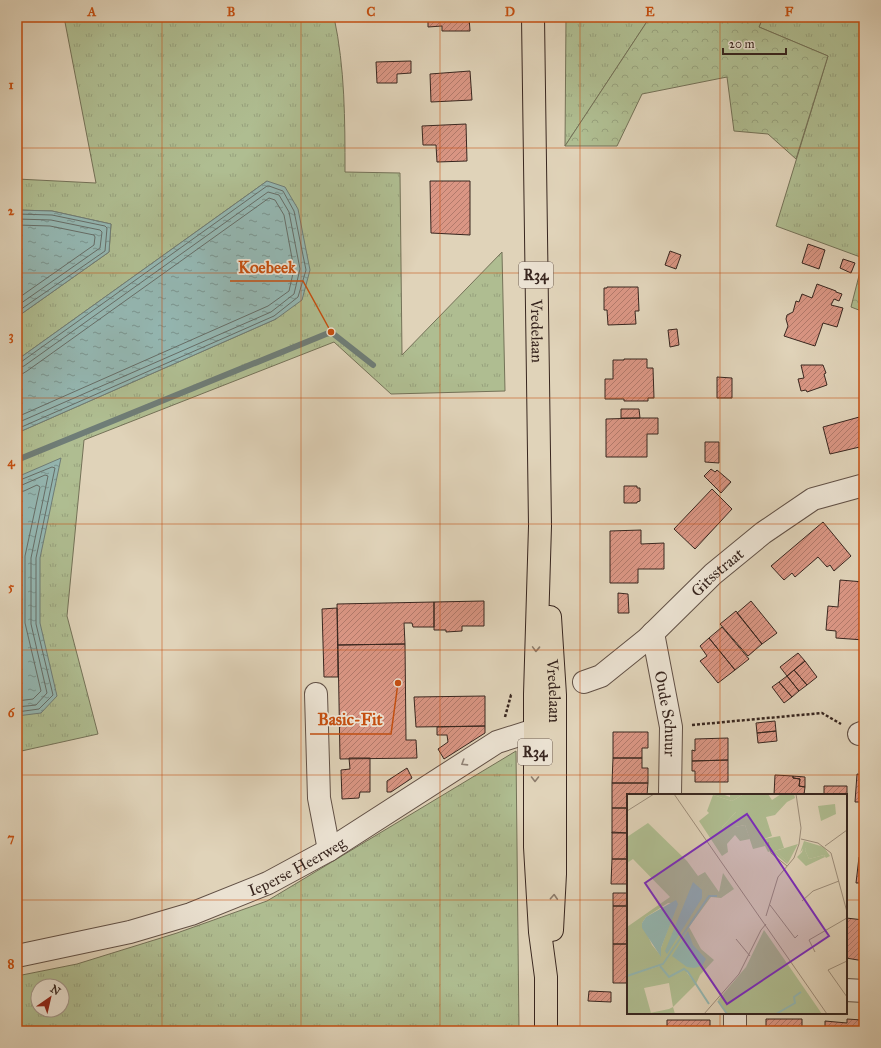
<svg xmlns="http://www.w3.org/2000/svg" width="881" height="1048" viewBox="0 0 881 1048" font-family="'IM FELL Great Primer',serif">
	<defs>
		<pattern id="grass-tufts" width="24" height="20" patternUnits="userSpaceOnUse"><rect width="24" height="20" fill="#afbd91"/><path d="M3 7l-1-3M5 7V3M7 7l1-3M15 17l-1-3M17 17v-4M19 17l1-3" fill="none" stroke="#97a27d"/></pattern>
		<pattern id="forest-crowns" width="20" height="18" patternUnits="userSpaceOnUse"><rect width="20" height="18" fill="#afbd91"/><path d="M2 6a3 3 0 1 1 6 0M12 15a3 3 0 1 1 6 0" fill="none" stroke="#97a27d"/></pattern>
		<pattern id="water-ripples" width="26" height="14" patternUnits="userSpaceOnUse"><rect width="26" height="14" fill="#94b7b2"/><path d="M2 4q2-2 4 0t4 0M15 11q2-2 4 0t4 0" fill="none" stroke="#7a9590"/></pattern>
		<pattern id="building-hatch" width="6" height="6" patternUnits="userSpaceOnUse"><rect width="6" height="6" fill="#da9684"/><path d="M-1 1l2-2M0 6l6-6M5 7l2-2" fill="none" stroke="#b27a6b"/></pattern>
	</defs>
	<rect width="100%" height="100%" fill="#e0d3b9"/>
	<filter id="stains"><feTurbulence type="fractalNoise" baseFrequency=".005" numOctaves="4"/><feColorMatrix values="0 0 0 0 .2 0 0 0 0 .09 0 0 0 0 .02 0 0 0 .5 -.17"/></filter>
	<radialGradient id="worn" r=".72"><stop offset=".6" stop-color="#630" stop-opacity="0"/><stop offset="1" stop-color="#630" stop-opacity=".3"/></radialGradient>
	<path fill="url(#grass-tufts)" stroke="#747258" fill-rule="evenodd" d="M64 17H334C345 68 345 120 345 172L400 173 402 355 502 252 505 391 391 394 334 342 84 440 67 616 98 734 17 752V433L276 319 267 181 17 360V317L109 252 111 224 52 211 17 210V179L96 183Z
		M566 17H650L565 146Z
		M763 17H864V256L863 258 776 226 828 56 759 27Z
		M516 751 519 1031H17V976L77 964 177 933 267 901ZM38 986H62V1010H38Z"/>
	<path fill="url(#forest-crowns)" stroke="#747258" d="M650 17H763L759 27 828 56 796 159 768 134 734 131 727 77 642 94 617 146H565Z
		M864 256V312L851 307Z"/>
	<path fill="url(#water-ripples)" stroke="#6f7d77" d="M267 181 285 187 298 209 310 270 302 300 276 319 17 433V360Z
		M17 210 52 211 111 224 109 252 17 317Z
		M61 458 40 558V623L57 696 41 713 17 716V477Z"/>
	<g fill="none" stroke-linecap="round" stroke-linejoin="round">
		<path stroke="#666e68" stroke-width="1" d="M17 214 52 215 105 226 107 228 105 251 17 312
			M17 219 51 220 100 230 102 232 100 248 17 306
			M17 225 50 226 94 235 95 237 94 245 17 299
			M17 363 21 362 267 186H269L283 191 294 211 306 270 298 297 274 316 17 429
			M17 368 24 366 268 192 279 195 289 212 300 269 294 294 271 312 17 423
			M17 374H22L27 371 269 198 275 200 284 215 294 269 289 291 268 306 17 417
			M17 481 20 480 52 467 55 468 36 558V624L53 695 39 709 17 712
			M17 486 22 485 45 475 48 476 31 558V624L47 693 36 705 17 707
			M17 492 24 491 37 485 40 487 25 556V623L41 691 33 699 17 701"/>
		<path stroke="#6f7d77" stroke-width="6" d="M17 460 331 332 373 365"/>
	</g>
	<path fill="url(#building-hatch)" stroke="#38261f" d="M428 17H469L470 31H442V26L428 27Z
		M411 61V73L397 74V83H377L376 62Z
		M470 71 472 100 431 102 430 74Z
		M466 124 467 161 437 162 436 145H423L422 126Z
		M430 181H470V235L431 233Z
		M808 244 825 250 819 269 802 263Z
		M670 251 681 255 676 269 665 265Z
		M843 259 855 263 851 273 840 268Z
		M817 284 836 291V292L842 294 839 301 834 299 831 305 843 308 837 327 823 323 815 346 784 336 788 326 786 319 787 315 793 312 796 301 799 302 802 294 812 298Z
		M607 287H638L639 311H635L636 324 608 325 607 310H604V288H607Z
		M677 329 679 345 670 347 668 330Z
		M624 359H647V368H653L654 398H648V401H624V399H605V379H613V360H624Z
		M801 365H823L826 373 824 374 827 385 807 392 806 390 801 391 798 379 804 378Z
		M717 377 732 378V398H717Z
		M621 409H639L640 418H621Z
		M863 416 864 421V446L830 454 823 427Z
		M640 418H658V434H647V457H606V419Z
		M705 442H719V463L705 462Z
		M711 469 715 472 717 470 731 482 721 493 704 476Z
		M624 486H637V488H640V501L637 502V503H624Z
		M712 489 732 509 695 549 674 529Z
		M823 522 851 556 834 571 830 565 827 567 818 557 795 577 792 573 784 580 771 566Z
		M641 530V544L664 543V569H638V583H610V531Z
		M840 580 864 582V640L836 638V631L826 630 828 606 838 607Z
		M618 593 628 594 629 613H618Z
		M484 601V626H462V631L446 632V630H434V602Z
		M751 601 777 633 762 644 737 613Z
		M434 602V627H413L412 623H404L405 644 338 645 337 604Z
		M337 608 338 677H324L322 609Z
		M736 611 762 644 748 656 720 624Z
		M722 627 749 659 735 670 709 638Z
		M709 638 735 670 718 683 700 661 707 656 700 646Z
		M405 644 406 740H416L417 758 340 759 338 645Z
		M798 653 805 661 787 676 780 667Z
		M805 661 817 677 807 685 794 670Z
		M794 670 807 685 799 691 787 676Z
		M787 676 799 691 792 697 779 682Z
		M779 682 792 697 784 703 772 687Z
		M485 696V726L416 727 414 697Z
		M775 721 776 731 757 733 756 723Z
		M485 726V733L444 759 438 749 448 742 447 735H437V727Z
		M776 731 777 741 758 743 757 733Z
		M613 732H648V748H642V758H613Z
		M728 738V760L692 761V750L695 751V739Z
		M349 758H370V792H360L359 798 342 799 341 770 350 769Z
		M613 758H642V768H648V783H612Z
		M728 760V782H695V771H692V761Z
		M407 768 412 778 391 792H387V781Z
		M857 774 864 775V802H855Z
		M775 775 793 776V778L800 779 799 786 805 787 804 795H774Z
		M793 776 805 777V787L799 786 800 779 793 778Z
		M612 783H648L647 795H628V808H612Z
		M824 786H847V811H846V795H824Z
		M612 808H628V833H612Z
		M612 832 628 833V859H612Z
		M859 857H864V883H856Z
		M612 859H628V884H611Z
		M613 893H628V906H613Z
		M613 906H628V944H613Z
		M846 918 864 920V961L846 958Z
		M613 944H628V983H613Z
		M589 991 611 992V1002L588 1001Z
		M766 1019H802V1031H766Z
		M847 1019 862 1020 861 1031H825V1021L847 1023Z
		M667 1020H710V1031H667Z"/>
	<g fill="none" stroke-linecap="round" stroke-linejoin="round">
		<defs>
			<g id="minor">
				<path id="s1" d="M653 633 671 727 670 795"/>
				<path id="s2" d="M584 682 601 676 647 639 713 574 763 533 813 499 864 485"/>
				<path d="M316 694 319 798 329 850"/>
				<path d="M859 734 864 732"/>
				<path id="s3" d="M17 956 130 932 191 914 268 883 329 850 497 742 535 730 554 731"/>
				<path d="M846 990 864 991"/>
				<path d="M735 1013V1031"/>
			</g>
			<g id="major">
				<path id="s4" d="M533 17 540 526 535 694V847L540 932 546 977V1031"/>
				<path id="s5" d="M550 617 555 695V874L552 930"/>
			</g>
		</defs>
		<use href="#minor" stroke="#625146" stroke-width="24"/>
		<use href="#major" stroke="#38261f" stroke-width="24"/>
		<path stroke="#38261f" stroke-width="2.5" stroke-dasharray="3 2" stroke-linecap="butt" d="M505 717 511 695H513
			M692 725 822 713 841 724"/>
		<use href="#minor" stroke="#ebe2d2" stroke-width="22"/>
		<use href="#major" stroke="#e0d3b9" stroke-width="22"/>
	</g>
	<defs><path id="oneway-chevron" d="M-2-3.5L2.5 0L-2 3.5" fill="none" stroke-width="1.6" stroke-linecap="round" stroke-linejoin="round"/></defs>
	<g stroke="#8c7c6c">
		<use href="#oneway-chevron" transform="translate(536 649) rotate(92)"/>
		<use href="#oneway-chevron" transform="translate(535 779) rotate(90)"/>
		<use href="#oneway-chevron" transform="translate(554 897) rotate(-87)"/>
	</g>
	<use stroke="#928478" href="#oneway-chevron" transform="translate(464 763) rotate(148)"/>
	<path fill="none" stroke="#c54f10" stroke-width="1" stroke-opacity="0.55" d="M162 17V1031M301 17V1031M440 17V1031M580 17V1031M720 17V795M17 148H864M17 273H864M17 398H864M17 524H864M17 650H864M17 775H864M17 900H628M846 900H864M720 1013V1031"/>
	<g text-anchor="middle" dominant-baseline="central" stroke-width="3.5" stroke-linejoin="round" paint-order="stroke">
		<g fill="#ebe2d2" stroke="#6e5e55" stroke-width="1">
			<rect x="519" y="262" width="34" height="26" rx="3"/>
			<rect x="518" y="739" width="34" height="26" rx="3"/>
		</g>
		<g font-size="15" font-weight="bold" fill="#38261f">
			<text x="536" y="275">R34</text>
			<text x="535" y="752">R34</text>
		</g>
		<g font-size="16" fill="#38261f" stroke="#ebe2d2">
			<text stroke="none"><textPath href="#s4" startOffset="314">Vredelaan</textPath></text>
			<text stroke="none"><textPath href="#s2" startOffset="174">Gitsstraat</textPath></text>
			<text stroke="none"><textPath href="#s5" startOffset="74">Vredelaan</textPath></text>
			<text stroke="none"><textPath href="#s1" startOffset="82">Oude Schuur</textPath></text>
			<text stroke="none"><textPath href="#s3" startOffset="295">Ieperse Heerweg</textPath></text>
		</g>
	</g>
	<g transform="translate(627 794)">
		<rect width="220" height="220" fill="#e0d3b9"/>
		<path d="M117 0H141L145 6 154 0H167L168 4 160 8 148 21 139 23 145 42 137 45 138 52 126 55 118 31 108 33 109 18 95 33V62L72 27 82 19 80 17 86 1 105 7ZM208 10 209 20 194 27 191 12ZM21 29 60 67 71 82 78 78 92 98 96 79 107 95 94 104 84 103 62 133 74 155 87 166 73 181 69 190 61 178 42 183 33 172 0 182V133L43 103 6 65 0 69V43ZM41 109 50 110 34 154V162L25 151 15 129 19 123ZM177 47 197 53 203 62 199 64 197 61 182 65 178 56 180 49 173 59ZM171 50 161 69 148 57ZM137 136 195 220H100L91 206 119 173ZM46 213 48 220H18L42 215Z" fill="#afbd91" fill-rule="evenodd"/>
		<path d="M95 0 103 3V0H117L105 7 86 1ZM109 18 114 24 108 33 118 31 123 45 113 47 108 41 100 50 101 58 95 62V33ZM153 42 157 54 148 57 161 69 160 70 144 57 141 58 138 52 137 45ZM181 49 178 56 182 65 197 61 198 63 179 72 170 63 175 58 177 50ZM33 172 42 183 57 175 69 190 46 213 42 189 17 194 24 219 0 220V182Z" fill="#afbd91"/>
		<path d="M66 88 75 96V104L40 160 38 157ZM49 106 51 110 34 154V163L15 134V129L19 123ZM61 137 66 151 79 165 75 172 67 174 60 173 45 162Z" fill="#94b7b2"/>
		<path fill="none" stroke="#94b7b2" stroke-width="2" d="M33 172 42 183 57 175 61 178 82 210M0 182 36 170 82 102H90M91 207 100 220M149 220 168 209 167 203 174 198"/>
		<path fill="none" stroke="#9d8e7b" stroke-width="1" d="M47 0 200 220M0 17 27 0M174 45 191 49 204 59 220 118M141 48 144 59 160 72M198 52 220 36M175 107 186 97 212 87M143 111 168 144 171 141M139 122 151 83 167 64 172 50 174 34 169 0M109 145 123 162M188 158 182 146 220 124M220 167 201 176 220 203M77 220 112 180 134 136 139 130"/>
		<path fill="#7b2cbf" fill-opacity="0.15" stroke="#7b2cbf" stroke-width="2" d="M120 20 202 142 100 210 18 89Z"/>
		<rect width="220" height="220" fill="none" stroke="#38261f" stroke-width="2"/>
	</g>
	<path fill="none" stroke="#c54f10" stroke-width="1.5" d="M331 332L303 281H230M398 683L391 734H310"/>
	<g fill="#c54f10" stroke="#ebe2d2" stroke-width="1.5">
		<circle cx="331" cy="332" r="4"/>
		<circle cx="398" cy="683" r="4"/>
	</g>
	<g font-size="17" text-anchor="middle" font-weight="bold" fill="#c54f10" stroke="#ebe2d2" stroke-width="3.5" stroke-linejoin="round" paint-order="stroke">
		<text x="267" y="273">Koebeek</text>
		<text x="350" y="725">Basic-Fit</text>
	</g>
	<rect width="881" height="1048" fill="none" stroke="#e0d3b9" stroke-width="44"/>
	<g transform="translate(50 998) rotate(34)"><circle r="19" fill="#ebe2d2" stroke="#a3978a"/>
	<path d="M0-3L7 15L0 10L-7 15Z" fill="#8f2418"/>
	<text y="-6" font-size="11" font-weight="bold" text-anchor="middle" fill="#38261f">N</text>
	</g>
	<path d="M723 48v6h63v-6" fill="none" stroke="#38261f" stroke-width="2"/>
	<text x="729" y="48" font-size="12" fill="#38261f" stroke="#ebe2d2" stroke-width="3" paint-order="stroke">20 m</text>
	<rect x="22" y="22" width="837" height="1004" fill="none" stroke="#c54f10" stroke-width="1.5"/>
	<g font-size="13" text-anchor="middle" font-weight="bold" fill="#c54f10">
		<text x="92" y="16">A</text>
		<text x="231" y="16">B</text>
		<text x="371" y="16">C</text>
		<text x="510" y="16">D</text>
		<text x="650" y="16">E</text>
		<text x="789" y="16">F</text>
		<text x="11" y="89">1</text>
		<text x="11" y="215">2</text>
		<text x="11" y="340">3</text>
		<text x="11" y="466">4</text>
		<text x="11" y="591">5</text>
		<text x="11" y="717">6</text>
		<text x="11" y="842">7</text>
		<text x="11" y="968">8</text>
	</g>
	<rect width="100%" height="100%" filter="url(#stains)"/>
	<rect width="100%" height="100%" fill="url(#worn)"/>
</svg>
